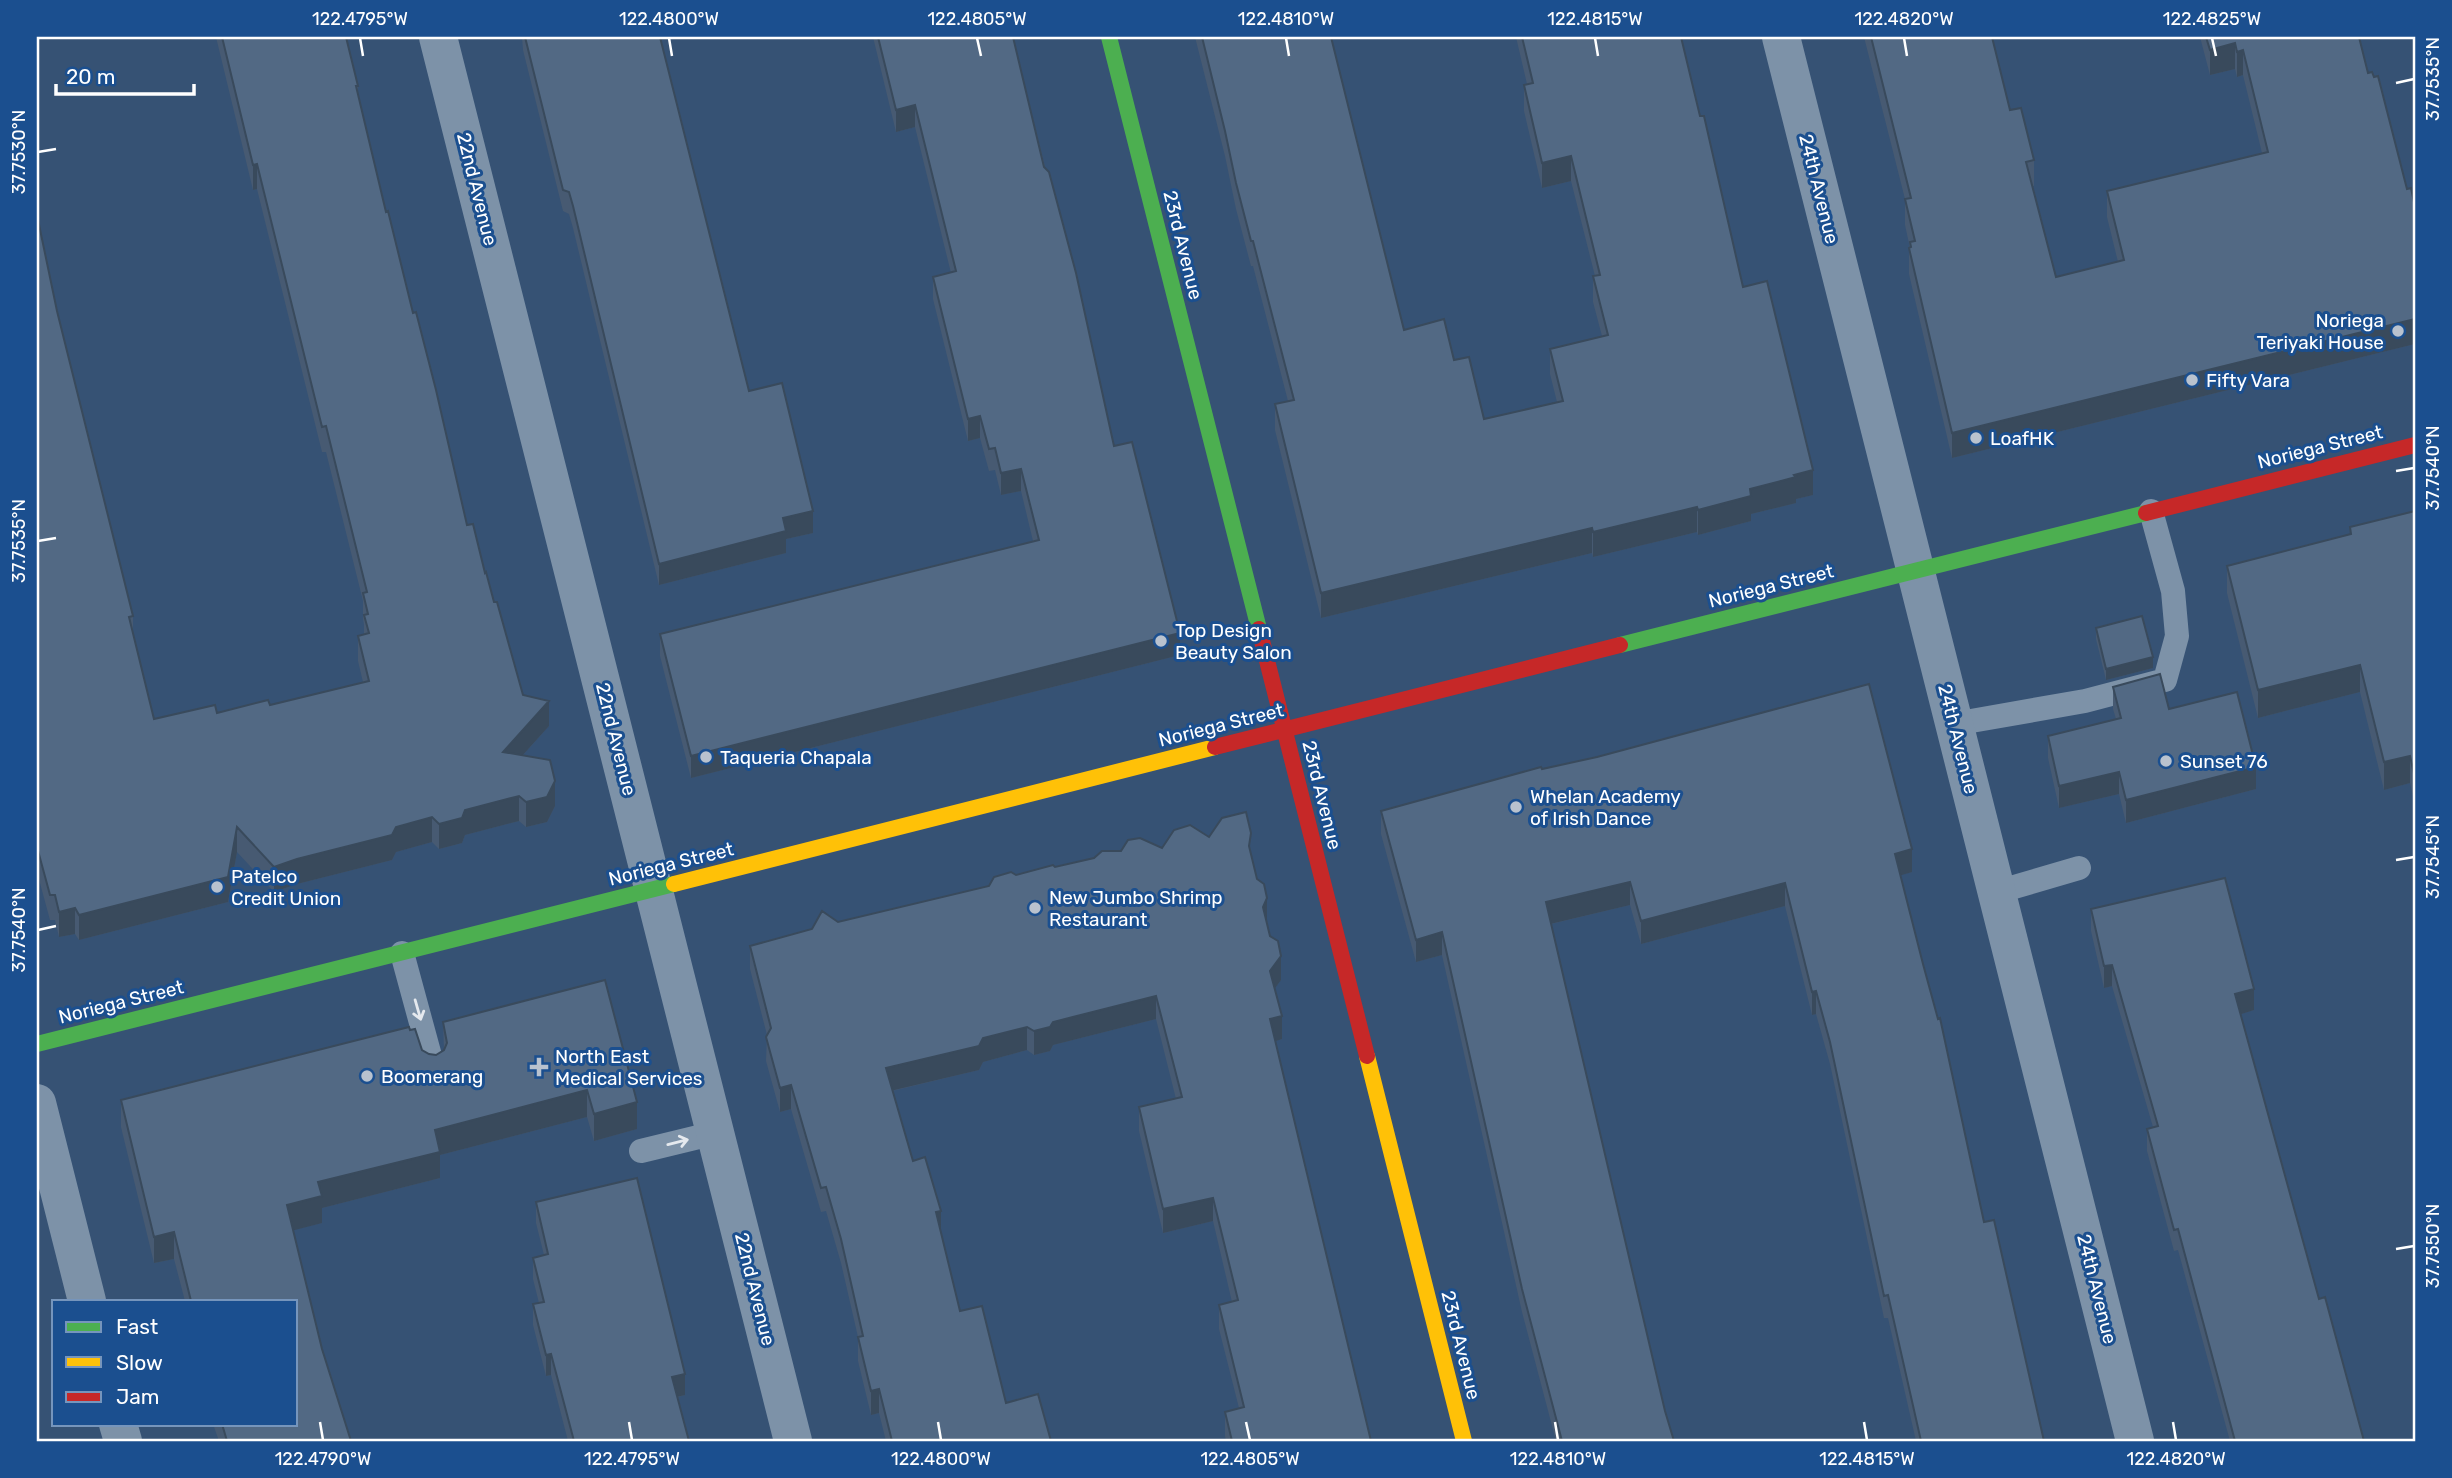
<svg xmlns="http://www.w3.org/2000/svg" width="2452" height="1478" viewBox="0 0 2452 1478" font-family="Rubik,sans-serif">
	<rect width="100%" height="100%" fill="#365274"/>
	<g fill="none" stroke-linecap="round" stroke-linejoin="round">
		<path stroke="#7d92a8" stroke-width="24" d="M1954 724 2085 701 2165 680 2177 636 2173 591 2151 511
			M1997 892 2079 868
			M402 953 433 1067
			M641 1151 715 1133"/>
		<path stroke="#7d92a8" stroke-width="38" d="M438 37 793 1441
			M1781 37 2135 1441
			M37 1103 87 1301
			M118 1424 123 1441"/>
		<path stroke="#4caf50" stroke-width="16" d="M1109 37 1259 629
			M1620 645 2146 513
			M37 1044 674 884"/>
		<path stroke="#ffc107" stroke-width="16" d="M674 884 1215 747
			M1367 1056 1464 1441"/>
		<path stroke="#c62828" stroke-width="16" d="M2146 513 2415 445
			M1259 629 1367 1056
			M1215 747 1620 645"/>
	</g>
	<path fill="#475a72" d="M216 37H346L358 86V95L386 212 467 525 494 602 523 695 549 726 523 755 555 806 547 822 526 827 519 821 465 835 462 843 439 849 432 842 396 852 392 860 297 884 274 892 237 852 228 902 79 940 75 934 59 937 55 920H50L37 872V215L57 311 133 616V634L154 719 217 713 270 705 363 682 358 661V636L364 634V625L363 618V601L326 452H322L257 189 253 190Z
		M522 37H660L749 391 813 533 786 539V553L659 585 573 228 569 214 563 211 523 50Z
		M873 37H1013L1114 446 1180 655 691 778 660 656V634L1033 541 1021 491 1001 495 995 470 989 471 980 438 968 441 933 299V277L951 273 915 127 896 132Z
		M1195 37H1331L1404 330 1454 360 1484 419 1557 402 1550 374V349L1602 336 1593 302V276H1595L1571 181 1542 188 1524 111V85L1527 84 1516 37H1681L1743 287 1813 495 1796 499V503L1751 514V521L1698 535 1697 532 1593 557 1592 553 1321 618 1275 430V404L1288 401 1253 266H1251L1236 209 1225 156Z
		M1864 37H1992L2010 110 2034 160V186H2033L2056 277 2118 262 2107 217V191L2262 153 2243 75 2237 77 2235 69 2210 75 2200 37H2359L2368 73 2407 189 2415 207V344L1952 458 1909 274V248H1910L1905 225V199Z
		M2415 511V805L2410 783 2384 790 2360 692 2258 718 2227 593V566L2350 535V527Z
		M2096 628 2153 668 2106 680 2096 639Z
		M2113 687 2256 789 2126 823 2119 794 2059 808 2048 758V736L2116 719 2113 709Z
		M1542 769 1912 872 1900 875 1984 1222 2044 1441H1916L1888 1318H1884L1830 1064 1816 1014 1812 1015 1785 906 1641 944 1630 905 1551 924 1665 1411 1674 1441H1556L1522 1312 1442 955 1416 962 1381 834V811Z
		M1209 837 1251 854 1281 980 1275 988 1282 1039 1275 1041 1371 1441H1226L1225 1436V1412L1239 1408 1219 1329V1305L1232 1302 1213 1221 1163 1233 1139 1131V1107L1176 1099 1156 1019 1053 1045 1050 1051 1034 1055 1027 1050 983 1062 979 1070 892 1091 913 1161 941 1231 960 1311 1006 1403 1051 1441H886L879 1413 871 1415 858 1361V1337L841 1263 826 1211 821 1212 791 1109 780 1112 766 1061 767 1035 750 969V946L838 922 989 886 1016 875 1055 867 1162 848Z
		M2091 909 2254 1010 2240 1014 2319 1299 2364 1441H2230L2178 1250 2174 1251 2147 1151V1129L2153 1127 2112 986 2104 988 2091 931Z
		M605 980 637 1129 594 1141 587 1117 440 1155V1178L322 1208V1223L293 1230 322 1349 351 1441H219L213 1424H296V1301H185L174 1259 154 1263 121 1127V1100L410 1030 422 1050 429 1054 436 1055 444 1050 443 1022Z
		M536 1202 685 1395 678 1397 689 1441H568L551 1375 546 1376 533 1325V1304L539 1303 533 1279V1258L544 1255 536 1223Z"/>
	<path fill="#394a5c" d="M190 37H204L190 40Z
		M2235 43V69L2210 75V50Z
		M2243 50V75L2237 77V52Z
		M915 105V127L896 132V110Z
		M1571 156V181L1542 188V163Z
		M257 164V189L253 190V165Z
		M2415 319V344L1952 458V433Z
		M980 416V438L968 441V419Z
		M1021 469V491L1001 495V473Z
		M1813 470V495L1796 499V503L1751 514V521L1698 535V510L1750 489Z
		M1697 507V532L1593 557V532Z
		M813 511V533L786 539V553L659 585V564L783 518Z
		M1592 528V553L1321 618V593Z
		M1180 633V655L691 778V756Z
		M2153 657V668L2106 680V669Z
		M2360 665V692L2258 718V690Z
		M549 701V726L503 777V752Z
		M2410 756V783L2384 790V762Z
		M2256 767V789L2126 823V800Z
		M2119 772V794L2059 808V786Z
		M555 781V806L547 822 526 827V802Z
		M519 796V821L465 835 462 843 439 849V824L465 810Z
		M432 817V842L396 852 392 860 297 884 274 892V867L396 827Z
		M237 827V852L228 902 79 940V915Z
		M1912 849V872L1895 877V854Z
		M1630 882V905L1546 925V902Z
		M1785 883V906L1641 944V921Z
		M1267 898V922L1263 907Z
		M75 908V934L59 937V912Z
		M1442 932V955L1416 962V940Z
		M1281 956V980L1270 995V971Z
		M2112 965V986L2104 988V966Z
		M2254 989V1010L2235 1016V994Z
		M1816 991V1014L1812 1015V992Z
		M1156 996V1019L1053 1045 1050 1051 1034 1055V1031L1053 1022Z
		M1282 1016V1039L1270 1043V1019Z
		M1027 1027V1050L983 1062 979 1070 886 1092V1068L983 1038Z
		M791 1085V1109L780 1112V1088Z
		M587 1090V1117L440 1155V1178L322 1208V1223L287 1232V1205L318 1182 435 1130Z
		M637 1102V1129L594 1141V1114Z
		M1213 1198V1221L1163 1233V1209Z
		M941 1211V1235L936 1212Z
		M174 1232V1259L154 1263V1237Z
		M551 1354V1375L546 1376V1355Z
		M685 1374V1395L672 1398V1377Z
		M879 1389V1413L871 1415V1391Z"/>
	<path fill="#526984" stroke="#394a5c" stroke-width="2" d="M222 37H346L358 86H356L386 212 388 211 413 313 416 312 436 390 467 525 473 524 485 573 486 572 494 602H497L523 695 549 701 503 752 550 760 555 781 547 797 526 802 519 796 465 810 462 818 439 824 432 817 396 827 392 835 297 859 274 867 237 827 228 877 79 915 75 908 59 912 55 895H50L37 847 38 824 37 820V215L57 311 133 616 129 617 154 719 215 705 217 713 268 700 270 705 369 681 358 636 369 633 364 615 368 614 363 593 367 592 326 426 322 427 257 164 253 165Z
		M525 37H660L749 391 782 383 813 511 783 518 786 531 659 564 573 206 569 192 563 190Z
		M878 37H1013L1044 167 1049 172 1076 273 1114 446 1132 442 1180 633 691 756 660 634 1039 540 1021 469 1001 473 995 448 989 449 980 416 968 419 933 277 956 271 915 105 896 110Z
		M1202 37H1331L1404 330 1444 319 1454 360 1469 357 1484 419 1563 401 1550 349 1608 335 1593 276 1600 275 1571 156 1542 163 1524 85 1533 83 1522 37H1681L1700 116H1704L1743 287 1767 281 1813 470 1794 475 1796 477 1750 489 1751 496 1698 510 1697 507 1593 532 1592 528 1321 593 1275 404 1294 400 1253 241H1251L1236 183 1225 131Z
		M1871 37H1992L2010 110 2021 108 2034 160 2026 162 2056 277 2124 260 2107 191 2268 152 2243 50 2237 52 2235 43 2210 50 2206 37H2359L2368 73 2372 72 2374 77 2378 76 2407 189 2411 188 2415 207V319L1952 433 1909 248 1911 247 1910 242 1915 241 1905 199 1911 198Z
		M2415 511V778L2410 756 2384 762 2360 665 2258 690 2227 566 2351 534 2350 527Z
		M2142 616 2153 657 2106 669 2096 628Z
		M2160 674 2169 709 2237 692 2256 767 2126 800 2119 772 2059 786 2048 736 2121 718 2113 687Z
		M1869 684 1912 849 1895 854 1923 964 1938 1019 1940 1018 1984 1222 1994 1220 2044 1441H1921L1888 1295 1884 1296 1830 1042 1816 991 1812 992 1785 883 1641 921 1630 882 1546 902 1665 1411 1674 1441H1560H1562L1522 1289 1442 932 1416 940 1381 811 1541 767 1542 769 1597 757Z
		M1246 812 1251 833 1249 846 1257 879 1264 884 1267 898 1263 907 1270 936 1278 941 1281 956 1270 971 1282 1016 1270 1019 1371 1441H1232L1225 1412 1244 1407 1219 1305 1238 1300 1213 1198 1163 1209 1139 1107 1182 1097 1156 996 1053 1022 1050 1027 1034 1031 1027 1027 983 1038 979 1046 886 1068 913 1161 925 1157 941 1211 936 1212 960 1311 982 1306 1006 1403 1038 1394 1051 1441H892L879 1389 871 1391 858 1337 863 1336 841 1239 826 1187 821 1188 791 1085 780 1088 766 1037 771 1028 750 946 812 929 822 911 838 922 989 886 994 877 1011 872 1016 875 1053 865 1055 867 1094 858 1102 851H1121L1128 840 1140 838 1162 848 1174 830 1190 825 1209 837 1222 818Z
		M2225 878 2254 989 2235 994 2319 1299 2325 1297 2364 1441H2235L2178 1229 2174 1230 2147 1129 2158 1126 2112 965 2104 966 2091 909Z
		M605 980 637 1102 594 1114 587 1090 435 1130 440 1152 318 1182 322 1196 287 1205 322 1349 351 1441H227L222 1424H296V1301H191L174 1232 154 1237 121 1100 409 1027 410 1030 415 1029 422 1050 429 1054 436 1055 444 1050 447 1043 443 1022Z
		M637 1178 685 1374 672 1377 689 1441H574L551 1354 546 1355 533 1304 544 1302 533 1258 548 1254 536 1202Z"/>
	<defs><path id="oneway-shaft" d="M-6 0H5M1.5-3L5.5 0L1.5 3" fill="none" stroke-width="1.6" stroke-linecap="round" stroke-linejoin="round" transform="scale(1.75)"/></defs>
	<g stroke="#e5e9ee">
		<use href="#oneway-shaft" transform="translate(418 1010) rotate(74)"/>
		<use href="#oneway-shaft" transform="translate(678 1142) rotate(-14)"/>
	</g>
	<path fill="none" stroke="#fff" stroke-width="2.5" d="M360 38 363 56M669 38 672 56M977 38 981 56M1286 38 1289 56M1595 38 1598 56M1904 38 1907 56M2212 38 2216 56M2396 83 2414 79M38 152 56 149M2396 471 2414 468M38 541 56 538M2396 860 2414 857M38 930 56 926M2396 1249 2414 1246M320 1422 323 1440M629 1422 632 1440M938 1422 941 1440M1246 1422 1250 1440M1555 1422 1558 1440M1864 1422 1867 1440M2173 1422 2176 1440"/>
	<g fill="#b9c2ce" stroke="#1b4f8f" stroke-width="2.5">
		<circle cx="2398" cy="331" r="7"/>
		<circle cx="2192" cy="380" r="7"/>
		<circle cx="1976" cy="438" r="7"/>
		<circle cx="1161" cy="641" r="7"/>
		<circle cx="706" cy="757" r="7"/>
		<circle cx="2166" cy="761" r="7"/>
		<circle cx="1516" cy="807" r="7"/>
		<circle cx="217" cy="887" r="7"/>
		<circle cx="1035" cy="908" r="7"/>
		<path d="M535.5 1056.5h7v7h7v7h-7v7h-7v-7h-7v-7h7z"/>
		<circle cx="367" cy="1076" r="7"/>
	</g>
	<g text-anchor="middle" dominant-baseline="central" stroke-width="6" stroke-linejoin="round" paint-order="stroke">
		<g font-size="19" fill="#fff" stroke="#1b4f8f">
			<text transform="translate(477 189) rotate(76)">22nd Avenue</text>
			<text transform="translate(1819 189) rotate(76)">24th Avenue</text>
			<text transform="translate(1183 245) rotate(76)">23rd Avenue</text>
			<text transform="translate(2320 447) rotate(-14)">Noriega Street</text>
			<text transform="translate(1771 586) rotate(-14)">Noriega Street</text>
			<text transform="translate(1221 725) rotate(-14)">Noriega Street</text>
			<text transform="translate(616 739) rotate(76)">22nd Avenue</text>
			<text transform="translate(1958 739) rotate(76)">24th Avenue</text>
			<text transform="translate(1322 795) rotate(76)">23rd Avenue</text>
			<text transform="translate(671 864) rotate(-14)">Noriega Street</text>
			<text transform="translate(121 1002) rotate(-14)">Noriega Street</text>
			<text transform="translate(755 1289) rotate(76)">22nd Avenue</text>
			<text transform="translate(2097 1289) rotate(76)">24th Avenue</text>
			<text transform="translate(1461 1345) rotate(76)">23rd Avenue</text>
		</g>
		<g font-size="19" fill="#fff" stroke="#1b4f8f" text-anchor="start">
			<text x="2384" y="320" text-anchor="end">Noriega<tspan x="2384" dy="22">Teriyaki House</tspan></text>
			<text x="2206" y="380">Fifty Vara</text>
			<text x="1990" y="438">LoafHK</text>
			<text x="1175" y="630">Top Design<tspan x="1175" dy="22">Beauty Salon</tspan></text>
			<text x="720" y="757">Taqueria Chapala</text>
			<text x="2180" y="761">Sunset 76</text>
			<text x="1530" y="796">Whelan Academy<tspan x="1530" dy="22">of Irish Dance</tspan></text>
			<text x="231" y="876">Patelco<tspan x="231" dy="22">Credit Union</tspan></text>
			<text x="1049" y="897">New Jumbo Shrimp<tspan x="1049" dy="22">Restaurant</tspan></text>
			<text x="555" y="1056">North East<tspan x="555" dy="22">Medical Services</tspan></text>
			<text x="381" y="1076">Boomerang</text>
		</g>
	</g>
	<rect width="2452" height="1478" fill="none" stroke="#1b4f8f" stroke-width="77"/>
	<rect x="52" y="1300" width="245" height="126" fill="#1b4f8f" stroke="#7695bc" stroke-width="2"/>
	<rect x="66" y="1322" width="35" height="10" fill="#4caf50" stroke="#7695bc" stroke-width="2"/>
	<text x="116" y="1334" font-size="21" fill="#ffffff">Fast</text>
	<rect x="66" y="1357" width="35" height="10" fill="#ffc107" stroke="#7695bc" stroke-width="2"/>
	<text x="116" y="1370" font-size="21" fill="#ffffff">Slow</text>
	<rect x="66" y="1392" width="35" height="10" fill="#c62828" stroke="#7695bc" stroke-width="2"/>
	<text x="116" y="1404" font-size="21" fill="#ffffff">Jam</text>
	<path d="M56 84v10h138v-10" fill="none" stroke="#ffffff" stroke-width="3.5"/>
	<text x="66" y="84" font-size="21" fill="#ffffff" stroke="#1b4f8f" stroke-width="5" paint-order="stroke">20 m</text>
	<rect x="38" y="38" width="2376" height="1402" fill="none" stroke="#fff" stroke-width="2.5"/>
	<g font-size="18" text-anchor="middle" fill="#fff">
		<text x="360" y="25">122.4795°W</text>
		<text x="669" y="25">122.4800°W</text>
		<text x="977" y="25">122.4805°W</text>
		<text x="1286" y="25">122.4810°W</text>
		<text x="1595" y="25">122.4815°W</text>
		<text x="1904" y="25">122.4820°W</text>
		<text x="2212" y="25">122.4825°W</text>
		<text transform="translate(2433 79) rotate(-90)" y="6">37.7535°N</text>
		<text transform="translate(19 152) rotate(-90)" y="6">37.7530°N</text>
		<text transform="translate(2433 468) rotate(-90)" y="6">37.7540°N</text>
		<text transform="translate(19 541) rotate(-90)" y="6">37.7535°N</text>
		<text transform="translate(2433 857) rotate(-90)" y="6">37.7545°N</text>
		<text transform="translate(19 930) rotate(-90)" y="6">37.7540°N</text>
		<text transform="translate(2433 1246) rotate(-90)" y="6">37.7550°N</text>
		<text x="323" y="1465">122.4790°W</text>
		<text x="632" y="1465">122.4795°W</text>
		<text x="941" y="1465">122.4800°W</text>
		<text x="1250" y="1465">122.4805°W</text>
		<text x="1558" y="1465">122.4810°W</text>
		<text x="1867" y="1465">122.4815°W</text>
		<text x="2176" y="1465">122.4820°W</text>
	</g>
</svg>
